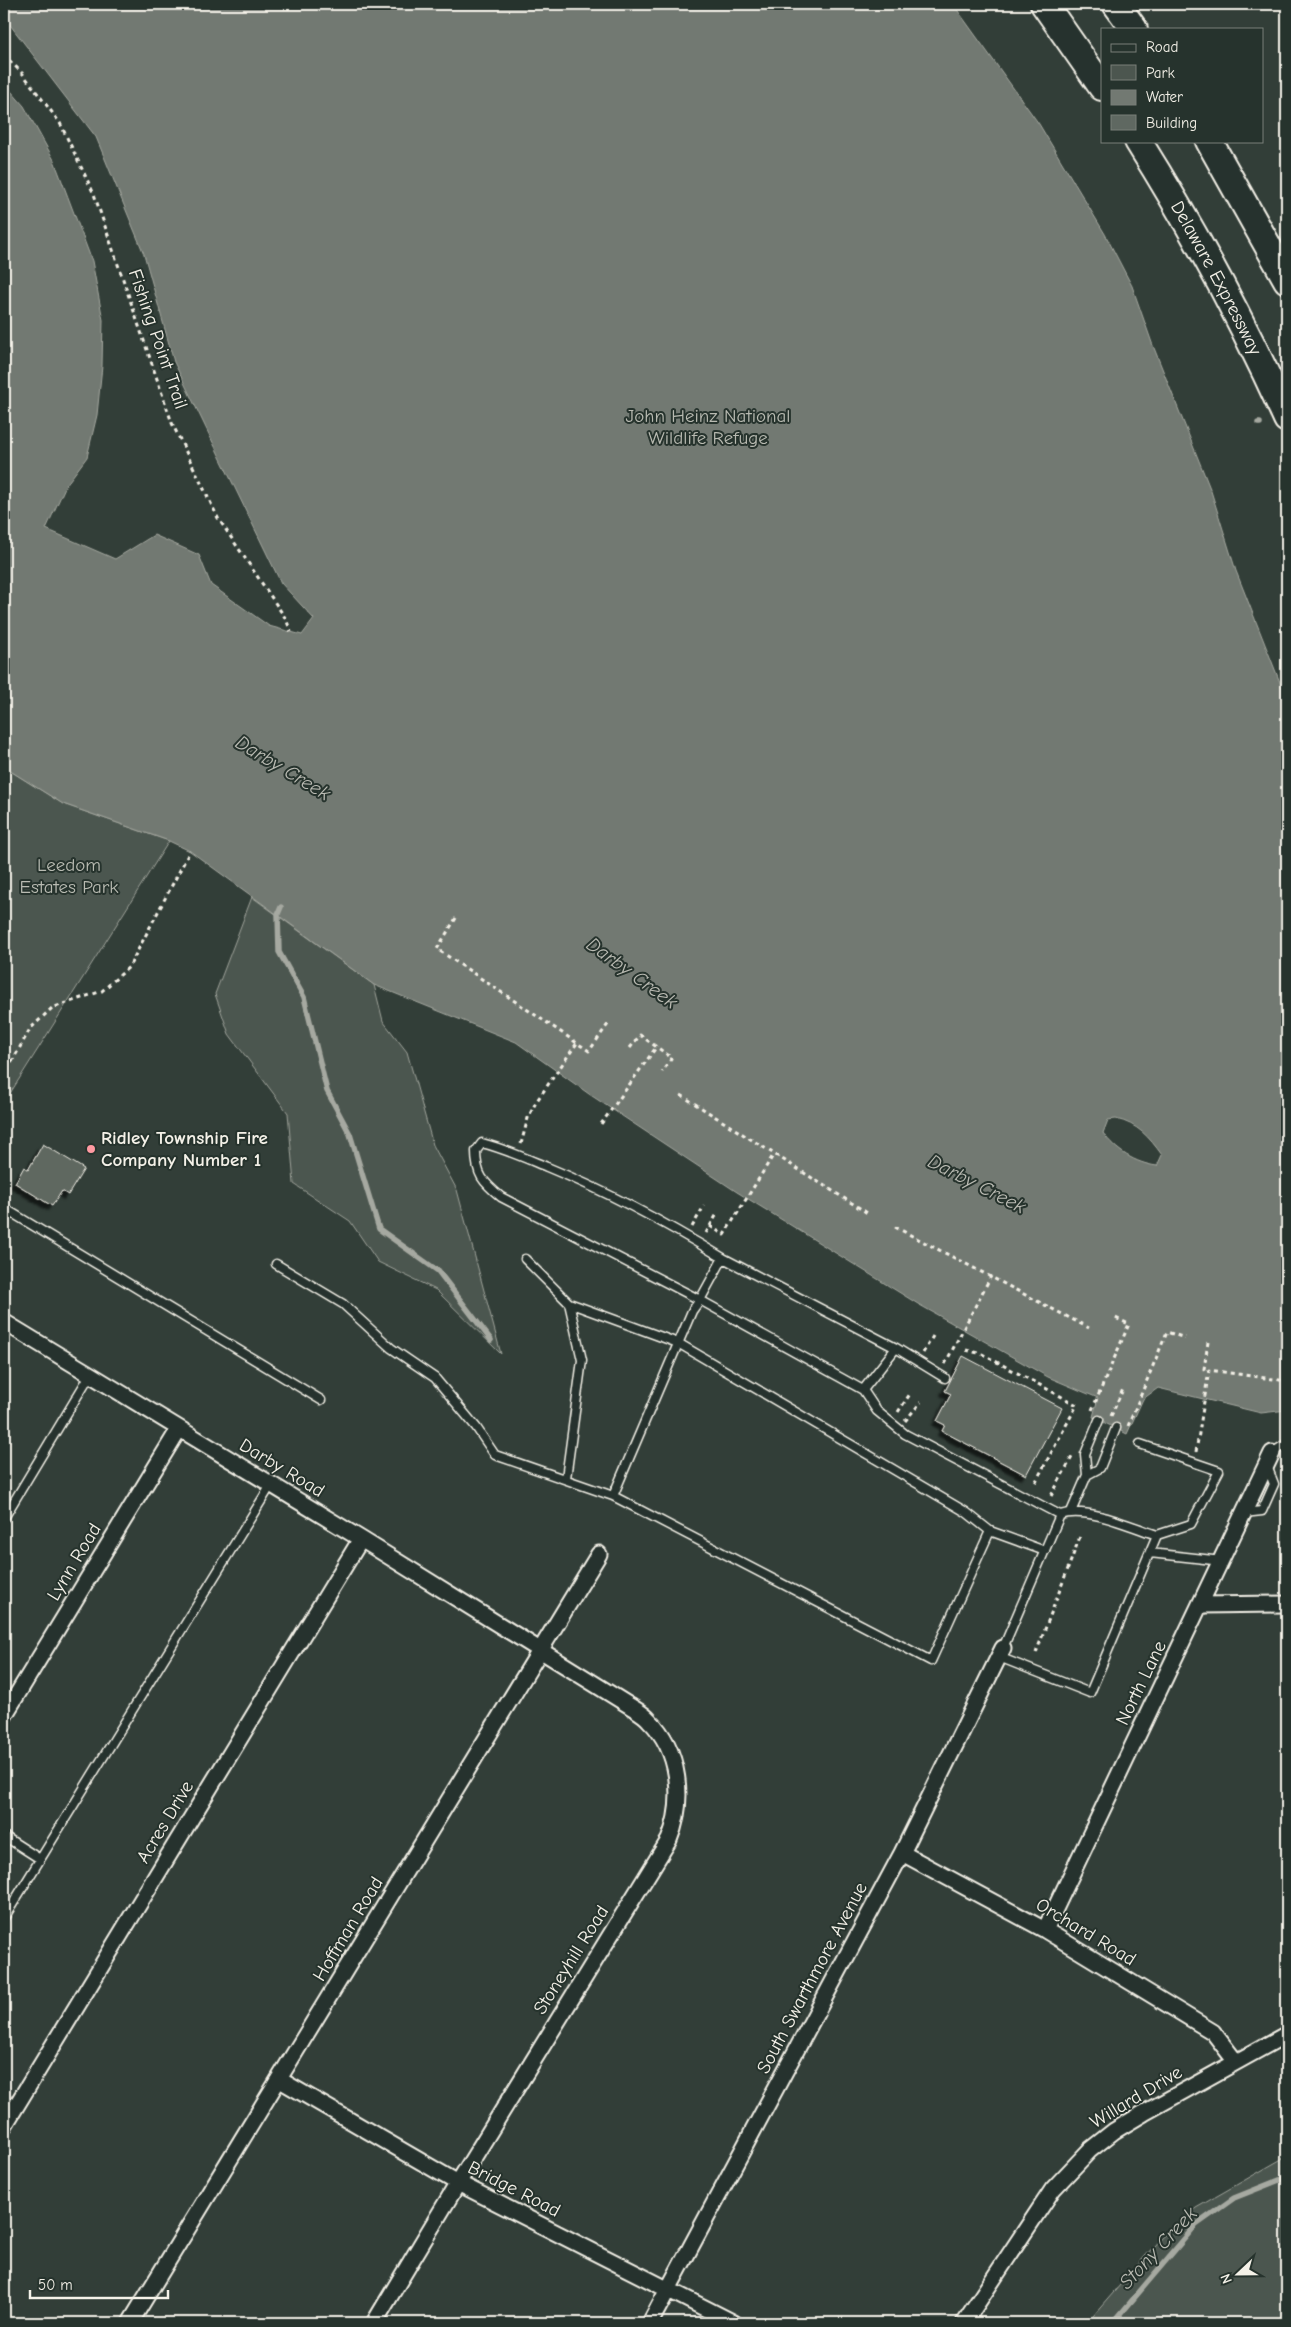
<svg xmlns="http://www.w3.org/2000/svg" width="1291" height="2327" viewBox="0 0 1291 2327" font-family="'Comic Neue',sans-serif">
	<defs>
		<filter id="shadow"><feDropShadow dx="-4.5" dy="4.5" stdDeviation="1" flood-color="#0009"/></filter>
	</defs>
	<rect width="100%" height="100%" fill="#323e38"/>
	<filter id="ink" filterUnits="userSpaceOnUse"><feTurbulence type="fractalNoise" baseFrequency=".02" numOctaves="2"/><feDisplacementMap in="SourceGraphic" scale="10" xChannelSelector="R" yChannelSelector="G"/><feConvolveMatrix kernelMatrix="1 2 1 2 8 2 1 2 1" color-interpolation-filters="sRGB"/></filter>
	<g filter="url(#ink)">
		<path fill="#4c564f" stroke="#a0a49c" d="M4 767 63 804 169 841 4 1103Z
			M252 897 374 985 383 1021 407 1052 433 1145 457 1190 501 1354 436 1290 378 1262 350 1221 294 1184 288 1113 229 1034 215 994Z
			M1287 2156V2323H1087L1161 2238 1196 2208Z"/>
		<path fill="#727972" stroke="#a6a9a1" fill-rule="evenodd" d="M4 4H953L1039 124 1105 234 1132 286 1152 343 1211 491 1236 571 1287 700V1410L1261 1413 1158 1388 1143 1399 1127 1434 1093 1417 1098 1398 1048 1377 918 1304 737 1192 589 1094 516 1042 374 985 190 851 169 841 63 804 4 767V83L24 106 54 160 92 261 103 320 102 366 97 415 87 457 66 485 46 529 115 559 154 535 199 555 211 585 269 626 302 635 314 619 281 583 174 362 144 254 96 137 4 17ZM1116 1119C1138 1124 1149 1137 1162 1155L1157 1166C1135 1163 1116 1151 1103 1133L1108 1120Z"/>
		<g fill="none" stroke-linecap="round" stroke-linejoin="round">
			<path stroke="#a6a9a1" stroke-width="5.5" d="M1258 423H1260
				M281 907 278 914 279 952 304 997 327 1091 350 1134 379 1229 438 1271 491 1340
				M1113 2323 1196 2225 1234 2198 1287 2177"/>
		</g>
		<path fill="#5f6861" stroke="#f4f1e8" filter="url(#shadow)" d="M43 1144 84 1169 68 1195 62 1191 52 1206 15 1183 24 1167 28 1170Z
			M963 1356 1062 1408 1026 1475 942 1431 945 1425 937 1421 951 1394 945 1391Z"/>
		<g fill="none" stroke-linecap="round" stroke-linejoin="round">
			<defs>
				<path id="service" d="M4 1208 321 1400
					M525 1259 569 1303 678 1343 966 1512 990 1531 931 1661 613 1496 692 1311 700 1300 501 1197C483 1182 476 1175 476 1151L482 1143C505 1149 525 1158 547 1167 608 1192 666 1223 723 1258
					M276 1264 343 1304 391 1348 435 1378 476 1427 495 1455 613 1496
					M896 1348 945 1378
					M863 1390 896 1348 723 1258 700 1300 863 1390 877 1411 905 1434 1060 1515
					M1140 1444 1219 1471 1191 1524 1157 1535
					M1272 1453 1287 1443
					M1087 1475 1085 1454 1099 1420
					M566 1478 582 1360 569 1303
					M1071 1512 1087 1475 1100 1468 1116 1428
					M1244 1513 1262 1511 1274 1484 1267 1466
					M4 1518 90 1375
					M990 1531 1045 1551
					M1150 1553 1222 1561
					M999 1657 1090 1693 1157 1535C1130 1526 1087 1506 1060 1515L1003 1648
					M4 1836 40 1859
					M4 1918 271 1485"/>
				<path id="minor" d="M4 1322 361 1539 630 1706C636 1710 644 1714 649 1720 680 1750 685 1801 669 1840L458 2183 374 2323
					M1201 1605 1287 1604
					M4 1716 179 1429
					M902 1853 1045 1930 1213 2032 1236 2062
					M1045 1930 1272 1453
					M280 2080 458 2183 734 2323
					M4 2126 361 1539
					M130 2323 599 1554
					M650 2323 902 1853 1003 1648
					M964 2323 1053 2189 1090 2150 1114 2131 1144 2113 1287 2034"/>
				<g id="motorway">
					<path d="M1044 4 1102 87"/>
					<path d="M1116 4 1134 29"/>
					<path id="s1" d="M1138 141C1194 230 1244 324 1287 419"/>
					<path d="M1209 141 1287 280"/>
				</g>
			</defs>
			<use href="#service" stroke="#f4f1e8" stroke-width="11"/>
			<use href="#minor" stroke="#f4f1e8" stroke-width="19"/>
			<use href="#motorway" stroke="#f4f1e8" stroke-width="30"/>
			<path stroke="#f4f1e8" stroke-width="3" stroke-dasharray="4 4" stroke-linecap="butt" d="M4 55 23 74 60 123 94 194 172 423 218 518 286 619 291 632
				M456 918 437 949 589 1051 609 1023
				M630 1048 640 1035 672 1058 662 1072
				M4 1076 30 1029 52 1008 102 991 129 967 190 851
				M681 1095 869 1214
				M601 1124 657 1046
				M521 1144 528 1118 536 1102 577 1043
				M710 1226 724 1235 774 1154
				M692 1227 704 1206
				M895 1227 1089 1328
				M706 1233 717 1214
				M1208 1342 1204 1369 1209 1370
				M966 1350 982 1354 1077 1405 1035 1483
				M923 1353 933 1336
				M945 1364 991 1276
				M1092 1410 1129 1324 1113 1317
				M898 1412 910 1394
				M1111 1416 1124 1387
				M905 1421 921 1402
				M1128 1426 1167 1332 1185 1338
				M1196 1452 1209 1370 1287 1381
				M1051 1496 1072 1457
				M1036 1653 1081 1534"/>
			<use href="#service" stroke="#26332d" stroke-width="8"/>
			<use href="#minor" stroke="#26332d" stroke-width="15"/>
			<use href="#motorway" stroke="#26332d" stroke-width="26"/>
		</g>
	</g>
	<circle fill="#ff9aa2" stroke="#26332d" stroke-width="2" cx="91" cy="1149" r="5"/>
	<g text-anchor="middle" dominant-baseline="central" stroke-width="4" stroke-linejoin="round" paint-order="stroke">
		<g font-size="19" fill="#f4f1e8" stroke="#26332d">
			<text stroke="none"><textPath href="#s1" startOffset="158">Delaware Expressway</textPath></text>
			<text transform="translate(158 339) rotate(71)">Fishing Point Trail</text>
			<text transform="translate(282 1468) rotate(31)">Darby Road</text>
			<text transform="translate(74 1562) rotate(-59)">Lynn Road</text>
			<text transform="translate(1141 1683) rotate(-64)">North Lane</text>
			<text transform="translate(165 1822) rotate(-59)">Acres Drive</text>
			<text transform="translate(348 1929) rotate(-59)">Hoffman Road</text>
			<text transform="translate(1086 1932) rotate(31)">Orchard Road</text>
			<text transform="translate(571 1960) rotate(-58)">Stoneyhill Road</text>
			<text transform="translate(812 1978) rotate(-62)">South Swarthmore Avenue</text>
			<text transform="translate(1136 2097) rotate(-31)">Willard Drive</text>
			<text transform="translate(514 2189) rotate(27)">Bridge Road</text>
		</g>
		<g font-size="19" fill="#b9bbb2" stroke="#26332d">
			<text x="708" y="416">John Heinz National<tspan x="708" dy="22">Wildlife Refuge</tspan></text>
			<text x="69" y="865">Leedom<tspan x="69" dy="22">Estates Park</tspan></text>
		</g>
		<g font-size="19" font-weight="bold" fill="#f4f1e8" stroke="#26332d" text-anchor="start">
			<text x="101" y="1138">Ridley Township Fire<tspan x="101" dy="22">Company Number 1</tspan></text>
		</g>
		<g font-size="20" font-style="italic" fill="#babbb3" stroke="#26332d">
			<text transform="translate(283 768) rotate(31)">Darby Creek</text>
			<text transform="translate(632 973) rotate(36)">Darby Creek</text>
			<text transform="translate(977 1184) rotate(27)">Darby Creek</text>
			<text transform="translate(1158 2248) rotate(-47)">Stony Creek</text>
		</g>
	</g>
	<rect width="1291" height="2327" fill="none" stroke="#26332d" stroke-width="20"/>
	<rect x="10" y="10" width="1271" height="2307" fill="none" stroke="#f4f1e8" stroke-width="2" filter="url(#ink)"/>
	<rect x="1101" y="28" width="162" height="115" fill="#26332d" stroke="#787f78"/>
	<rect x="1111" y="44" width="25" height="8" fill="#26332d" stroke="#787f78"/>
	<text x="1146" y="52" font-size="15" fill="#f4f1e8">Road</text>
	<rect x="1111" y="65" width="25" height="15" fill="#4c564f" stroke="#787f78"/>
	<text x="1146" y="78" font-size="15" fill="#f4f1e8">Park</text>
	<rect x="1111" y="90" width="25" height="15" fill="#727972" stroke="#787f78"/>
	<text x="1146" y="102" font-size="15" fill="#f4f1e8">Water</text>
	<rect x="1111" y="115" width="25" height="15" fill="#5f6861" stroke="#787f78"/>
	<text x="1146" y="128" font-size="15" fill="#f4f1e8">Building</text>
	<g transform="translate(1238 2274) rotate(248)" stroke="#26332d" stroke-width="4" paint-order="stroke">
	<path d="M0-4L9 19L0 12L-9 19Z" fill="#f4f1e8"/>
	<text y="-8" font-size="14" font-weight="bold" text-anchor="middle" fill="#f4f1e8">N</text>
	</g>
	<path d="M30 2290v8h138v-8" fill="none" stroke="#f4f1e8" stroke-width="2.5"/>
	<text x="38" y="2290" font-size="15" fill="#f4f1e8" stroke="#26332d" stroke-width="4" paint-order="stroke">50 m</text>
</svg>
